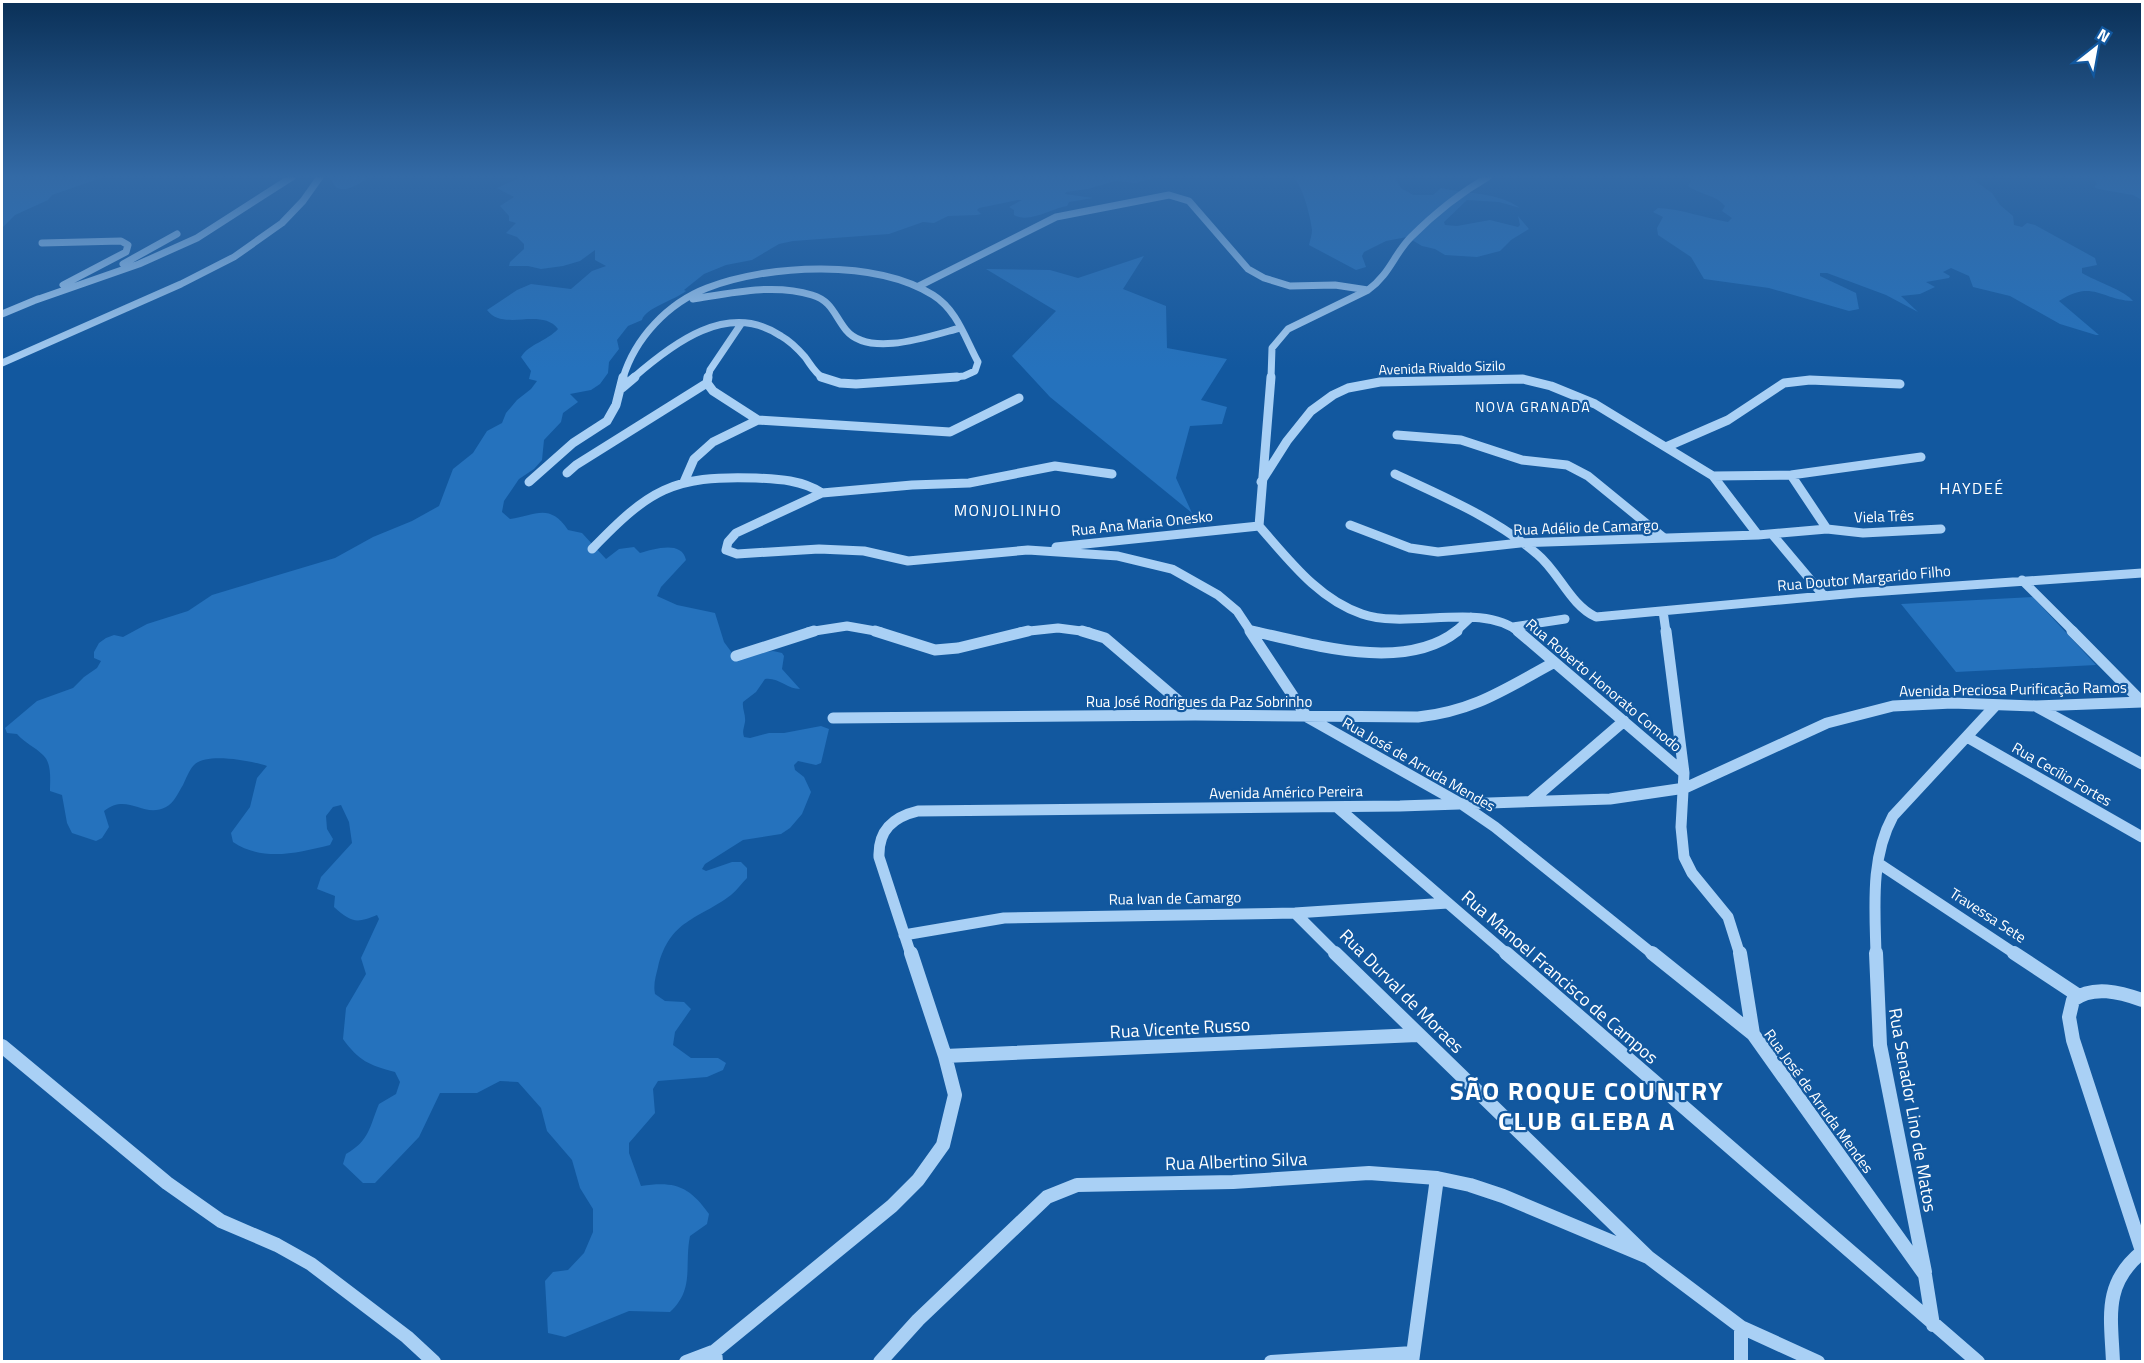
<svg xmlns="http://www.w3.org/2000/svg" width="2144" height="1363" viewBox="0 0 2144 1363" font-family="'Titillium Web',sans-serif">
	<rect width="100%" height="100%" fill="#12589f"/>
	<path fill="#2572bd" d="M2 177H104L52 195 48 200 15 215 2 228Z
		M331 177H370C357 185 335 200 331 177Z
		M521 177H1159L1135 183 1115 181 1088 189 1066 192 1065 194 1093 198 1069 202 1067 206C1052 208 1029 224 1014 215V210L1009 207 1022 200H1018L979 208 977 210 981 214 977 215 948 216 934 223 923 222 889 234 793 241 779 244 752 260 726 265 704 274 684 290 686 291C675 300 645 308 642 320L628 326 617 340 619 349 609 362 608 373 600 384 591 390 570 394 578 402 563 413 561 422 544 440 542 460 534 469 519 479 504 501 502 512 510 519C535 516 549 502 568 530L582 533 606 559 619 549 634 547 640 553C654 549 682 540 686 560L661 587 657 596 677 605 715 613 724 642 735 657 773 651 782 653 784 656 782 669 800 689C787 689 778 677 765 679L756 692 743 702C742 709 746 715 745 722 744 728 742 731 744 737L750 738 769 733H784L821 726 829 729 821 763 816 765 798 761 794 765 795 770 804 777 811 792 802 814 790 828 781 834 743 840 705 864 702 869 706 871 732 862H741L747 868V878C742 883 737 890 731 895 698 920 670 919 658 967 656 976 653 984 655 994L665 1001 684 1002 691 1009 675 1032 673 1045 691 1058H718L726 1063 723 1070 707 1077 658 1081 653 1089 655 1113 629 1143V1153L641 1186C675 1181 689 1186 709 1214L707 1224 690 1236C684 1266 695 1289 670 1312L629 1311 565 1337 548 1333 545 1281 553 1272 568 1270 584 1253 593 1232V1209L580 1188 572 1160 547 1131 541 1108 518 1082 500 1081 477 1093H440L419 1137 375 1183H363L343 1164 346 1154C370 1140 369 1128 379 1104L396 1094 400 1082 395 1072C369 1065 359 1061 343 1039L346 1008 366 974 361 958 379 919 377 915C356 924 351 922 334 907L335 896 317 889 321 877 352 843 349 822 341 805 333 807 326 816 327 829 333 839 330 845C297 853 263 862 233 842L231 833 250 807 257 778 267 766C251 761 207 752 194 765 189 770 186 779 183 785 178 793 174 803 166 807 143 819 128 792 104 811L109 827 102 838 96 841 72 833 67 823 62 795 50 791C50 780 52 763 43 755 35 747 25 743 17 734L7 733 5 728 37 701 73 688 84 677 97 668 101 661 94 658V652L99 643 106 638 114 635 123 637 147 624 188 611 212 595 335 558 373 537 412 521 439 506 453 469 473 453 487 431 502 423 506 413 517 400 531 389 537 381 529 379 531 371 521 357C529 344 547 341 558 329 541 307 503 332 487 310L517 290 531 284 571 289 592 271 606 266 595 260V250L580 261 563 266 541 269 528 266H509L510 262 524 249V244L517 237 506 233 516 223 509 221V216L500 206 514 197 497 188Z
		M1292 177H1394L1401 188 1413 195H1433L1441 188C1467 194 1498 192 1520 208L1499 202 1467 200 1444 222 1445 225 1457 226 1490 220 1518 227 1520 225 1518 216 1529 229 1511 240 1500 251 1477 257 1445 255 1435 249 1422 246 1407 237 1386 241 1364 252 1362 256 1366 267 1356 270 1309 245C1310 240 1312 235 1312 230 1311 219 1302 181 1292 177Z
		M1689 177 1971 178 1992 193 2000 205 2013 216 2014 225 2022 227 2027 223 2035 225 2095 258 2097 265 2082 268V273C2095 281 2126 291 2133 301 2101 300 2093 279 2059 301L2099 335H2096L2060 324 2010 296 1973 287 1969 276 1951 268 1943 272 1950 276 1949 278 1926 282 1935 287 1920 294 1901 296 1918 312 1886 295 1827 273H1820V276L1856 293 1859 309 1849 311 1769 288 1704 279 1691 257 1658 235 1657 228 1663 217 1653 212 1658 208C1682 209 1704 218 1728 222L1732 218 1722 211 1725 206C1716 195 1699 194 1688 186L1691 181Z
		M2094 177H2142V200L2133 195 2098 189 2094 187 2097 184Z
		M1144 256 1123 289 1166 306 1167 348 1227 359 1201 400 1227 407 1222 424 1190 426 1176 478 1192 513 1050 397 1012 356 1056 311 986 269 1050 270 1078 278Z
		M2033 597 2096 665 1956 672 1901 604Z"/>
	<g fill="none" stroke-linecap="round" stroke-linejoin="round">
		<path stroke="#a9d0f5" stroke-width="7" d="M42 243 121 241 128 245 126 252 63 285
			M123 264 177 234
			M919 286 1056 217 1169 195 1189 201 1248 269 1264 278 1290 286 1335 285 1368 290C1390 274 1394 254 1411 237 1434 214 1460 193 1488 177
			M693 299C731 293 774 283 812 295 832 301 834 315 846 330 869 358 930 336 960 328
			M33 301 139 264 197 238 292 177
			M2 314 38 299
			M2 363 181 284 234 257 282 223 303 201 320 177
			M623 378C635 338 668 303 707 288 769 264 875 259 933 295 957 310 965 338 978 362L975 371 964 376 943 378
			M633 378C672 344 728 300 781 336 790 341 798 349 805 357 811 365 815 373 823 378
			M708 378 710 370 741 324
			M1271 378 1272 348 1288 329 1368 290"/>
		<path stroke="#a9d0f5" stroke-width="9" d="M708 377 707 383 713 391 758 420
			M821 377 840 383 856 384 957 377
			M622 388 635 377
			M1397 435 1461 440 1522 460 1567 465 1588 476 1664 538
			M1666 447 1728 420 1784 383 1810 380 1900 384
			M567 473 576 465 707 383
			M1112 474 1055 466 969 483 912 485 822 493 736 533 728 542 726 550 737 554 819 549 864 551 908 561 1028 550 1118 556 1172 569 1218 595 1237 611 1251 632
			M1395 474C1444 497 1495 518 1537 554 1559 572 1570 605 1596 617L1856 593 2142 573
			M1791 475 1827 529
			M1713 476 1791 475 1921 457
			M529 482 573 443 607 421 616 405 623 377
			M684 482 694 459 713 442 758 420 950 432 1019 398
			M1261 482 1287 441 1311 411 1333 395 1348 388 1380 382 1523 379 1551 386 1595 404 1713 476 1758 535
			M1350 525 1410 548 1438 552 1520 543 1758 535 1827 529 1863 533 1941 529
			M1259 526C1289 560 1318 599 1362 614 1408 630 1482 601 1519 632
			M1259 526 1271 377
			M1772 534 1824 596
			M1056 547 1259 526
			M592 549C649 490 672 475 756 478 779 479 802 480 822 493
			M2022 580 2074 632
			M1663 611 1666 632
			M1513 627 1565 619
			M1252 631 1258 632
			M808 632 847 626 881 632
			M1020 632 1058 628 1089 632
			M1455 632 1471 617"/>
		<path stroke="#a9d0f5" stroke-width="11" d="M875 631 935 650 958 648 1028 631
			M1082 631 1105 638 1195 715
			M1250 631 1307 717 1463 805 1495 827 1654 955
			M1252 631C1311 644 1404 673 1457 631
			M1518 631 1684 773 1681 827 1684 857 1692 873 1728 917 1740 955
			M1666 631 1684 773
			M2072 631 2142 702
			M736 656 814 631
			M2037 707 2142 764
			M833 718 1195 715 1418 717C1474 711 1505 689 1553 663
			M1967 737 2142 837
			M1531 801 1624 721
			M1337 807 1508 955
			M1878 863 2017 955
			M1295 913 1337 955
			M904 935 1004 918 1295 913 1448 903
			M911 955 879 857C878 830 893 817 918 811L1400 806 1610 799 1685 788 1827 723 1893 706 1952 703 2036 706 2142 702
			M1876 955C1875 908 1870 858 1893 816L1995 706"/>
		<path stroke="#a9d0f5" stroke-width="14" d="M1335 953 1648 1257 1741 1327 1818 1362
			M1506 953 1978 1362
			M1652 953 1753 1034 1925 1275 1933 1325
			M1740 953 1753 1034
			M1876 953 1880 1045 1925 1272
			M2014 953 2079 996
			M2142 1000C2120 992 2093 985 2073 1000L2069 1017 2073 1040 2142 1251
			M2 1046 167 1183 221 1221 277 1245 311 1264 407 1337 434 1362
			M945 1056 1417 1035
			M1741 1327V1362
			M686 1362 715 1351
			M716 1362 715 1351 892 1206 918 1180 943 1145 955 1095 945 1056 911 953
			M880 1362 918 1320 1047 1197 1077 1185 1233 1182 1369 1173 1437 1178 1470 1185 1503 1196 1648 1257
			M1271 1362 1413 1353
			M1412 1362 1437 1178
			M2113 1362C2111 1316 2103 1284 2142 1252"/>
	</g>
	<linearGradient id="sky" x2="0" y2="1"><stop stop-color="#0a3057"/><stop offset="0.48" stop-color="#336aa6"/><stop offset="1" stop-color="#336aa6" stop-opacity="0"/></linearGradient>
	<rect width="2144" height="368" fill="url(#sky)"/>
	<g text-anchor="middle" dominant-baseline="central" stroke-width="4.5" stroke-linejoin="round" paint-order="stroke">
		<g font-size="14" fill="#fff" stroke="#12589f">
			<text transform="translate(1442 367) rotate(-2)">Avenida Rivaldo Sizilo</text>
		</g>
		<g font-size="14" letter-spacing="1.5" fill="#fff" stroke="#12589f">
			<text x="1533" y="406">NOVA GRANADA</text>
		</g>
		<g font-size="15" fill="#fff" stroke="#12589f">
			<text transform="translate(1884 516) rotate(-2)">Viela Três</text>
			<text transform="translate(1142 523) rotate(-6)">Rua Ana Maria Onesko</text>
			<text transform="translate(1586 527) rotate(-2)">Rua Adélio de Camargo</text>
			<text transform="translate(1864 578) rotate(-5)">Rua Doutor Margarido Filho</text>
			<text transform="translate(1604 685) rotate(40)">Rua Roberto Honorato Comodo</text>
			<text transform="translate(2013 689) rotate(-1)">Avenida Preciosa Purificação Ramos</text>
			<text x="1199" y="701">Rua José Rodrigues da Paz Sobrinho</text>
			<text transform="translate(1419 764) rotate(30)">Rua José de Arruda Mendes</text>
			<text transform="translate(2062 774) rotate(30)">Rua Cecílio Fortes</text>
			<text transform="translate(1286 792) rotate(-1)">Avenida Américo Pereira</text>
			<text transform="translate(1175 898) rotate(-1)">Rua Ivan de Camargo</text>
			<text transform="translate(1988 915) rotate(33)">Travessa Sete</text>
			<text transform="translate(1819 1101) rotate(54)">Rua José de Arruda Mendes</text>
		</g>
		<g font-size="16" letter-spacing="1.5" fill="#fff" stroke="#12589f">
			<text x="1972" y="488">HAYDEÉ</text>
			<text x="1008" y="510">MONJOLINHO</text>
		</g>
		<g font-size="18" fill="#fff" stroke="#12589f">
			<text transform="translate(1560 977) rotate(41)">Rua Manoel Francisco de Campos</text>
			<text transform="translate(1402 991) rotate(45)">Rua Durval de Moraes</text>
			<text transform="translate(1180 1028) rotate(-3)">Rua Vicente Russo</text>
			<text transform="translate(1913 1110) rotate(80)">Rua Senador Lino de Matos</text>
			<text transform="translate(1236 1161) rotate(-2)">Rua Albertino Silva</text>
		</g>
		<g font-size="26" font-weight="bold" letter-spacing="1.5" fill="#fff" stroke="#12589f">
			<text x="1587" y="1090">SÃO ROQUE COUNTRY<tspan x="1587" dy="30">CLUB GLEBA A</tspan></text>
		</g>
	</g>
	<rect width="2144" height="1363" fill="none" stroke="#ffffff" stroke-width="6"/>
	<g transform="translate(2096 48) rotate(31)" stroke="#12589f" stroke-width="4.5" paint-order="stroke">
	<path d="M0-4.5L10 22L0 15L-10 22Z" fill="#ffffff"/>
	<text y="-9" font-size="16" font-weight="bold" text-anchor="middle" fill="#ffffff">N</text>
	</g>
</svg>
